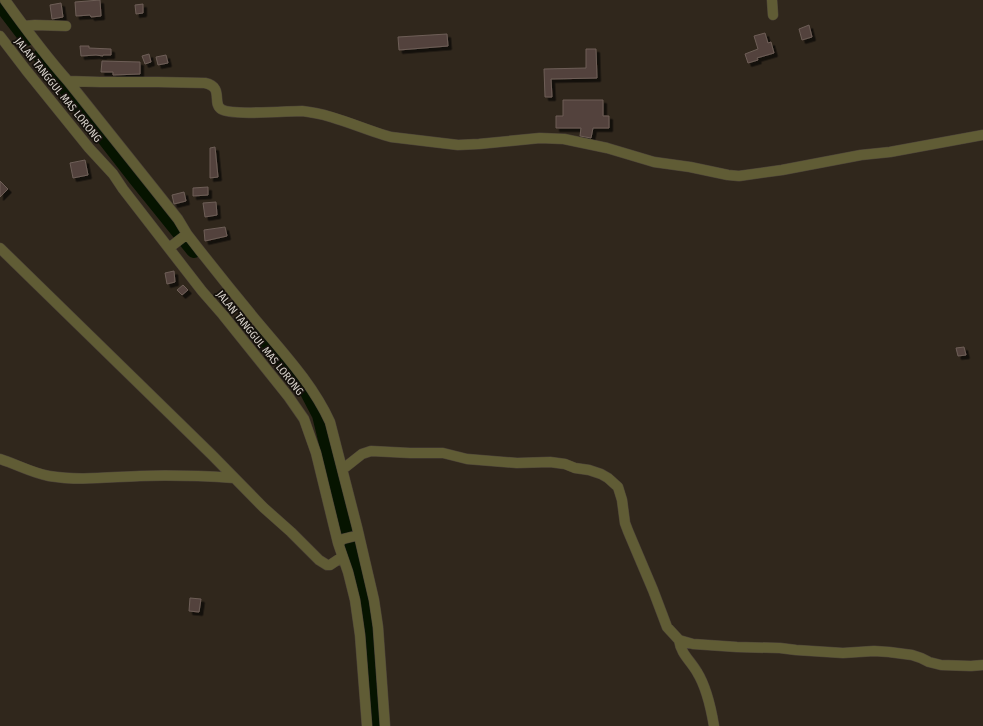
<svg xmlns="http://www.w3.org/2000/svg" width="983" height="726" viewBox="0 0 983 726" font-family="'Fira Sans Condensed',sans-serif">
	<defs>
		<filter id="shadow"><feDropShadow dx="3.5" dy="3.5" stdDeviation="0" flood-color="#0009"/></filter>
	</defs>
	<rect width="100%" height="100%" fill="#30271c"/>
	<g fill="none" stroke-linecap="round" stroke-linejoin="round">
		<path stroke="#061400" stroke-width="16" d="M0 3 27 38
			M41 56 136 178 194 250
			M261 333 308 392 320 415 341 501 368 607 372 657 376 726"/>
	</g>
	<path fill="#52433d" stroke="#6e5e57" filter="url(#shadow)" d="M100 0 101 16 91 17 90 15 76 16 75 2Z
		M61 3 63 17 52 19 50 5Z
		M143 4V13L136 14 135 5Z
		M809 25 812 37 802 40 799 29Z
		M765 33 768 43 771 42 774 53 757 58 758 60 748 63 745 54 758 49 754 36Z
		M447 34 448 46 399 50 398 37Z
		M80 46H89V48L111 49V55H103V56L96 55 81 56Z
		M586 49H596L597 78 551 79 552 97H545L544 69 586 68Z
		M149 54 151 62 145 64 142 56Z
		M166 55 168 63 158 65 156 57Z
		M102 61 140 62V74L113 75V72H101Z
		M563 100H603V116H609V128H593L591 138 580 136 581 128H556V116H563Z
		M215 147 218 177 210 178V148Z
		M85 160 88 175 73 178 70 163Z
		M0 181 8 189 0 197Z
		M208 187V195L193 196V188Z
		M184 192 186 201 174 204 172 195Z
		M216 202 217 215 205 217 203 203Z
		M225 227 227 236 205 241 204 230Z
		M174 271 175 282 167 284 165 273Z
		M183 285 188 290 182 295 177 290Z
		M964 347 966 355 958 356 956 348Z
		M190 598 201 599 199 612 189 611Z"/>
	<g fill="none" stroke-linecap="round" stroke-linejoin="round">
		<defs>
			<path id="minor" d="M5 0C25 28 45 55 68 81L100 82H158L205 83C224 87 212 103 221 109 231 116 288 111 302 111 331 114 358 127 384 135L391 137 458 145 479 144 540 138 564 139 607 148 654 162 690 167 728 175 739 176 782 170 861 155 890 152 983 135
				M772 0 773 15
				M24 26 35 25 66 26
				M0 36 26 70 89 148 113 174 123 189 202 291 223 315 288 396 304 419 316 453 338 543 348 572 355 600 360 635 367 726
				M68 81 151 185 178 219 187 234 169 248
				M187 234C211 265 235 295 260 325 286 356 313 385 330 422L357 527 374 600 378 627 385 726
				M0 248 212 455 264 508 291 532 319 560 327 565H330L342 557
				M0 459C16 464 32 473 49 476 79 481 110 477 140 476 172 475 203 476 234 478
				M343 469 362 454 371 451 410 453H443L467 459 517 463 550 462 565 464 575 468 589 470 601 474 608 478 618 487 622 500 625 523 628 531 653 590 667 627 679 640 693 644 737 647 780 648 796 650 843 653 874 651 889 652 912 655 921 658 929 662 941 665 971 666 983 665
				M338 543 343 539 359 535
				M679 640C681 654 690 660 697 672 707 688 711 708 714 726"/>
		</defs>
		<use href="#minor" stroke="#4b4238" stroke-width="11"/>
		<use href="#minor" stroke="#605c35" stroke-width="10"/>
	</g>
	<g text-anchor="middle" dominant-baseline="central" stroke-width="3.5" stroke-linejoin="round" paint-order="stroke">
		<g font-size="11" fill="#d8d2cb" stroke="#15110c">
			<text transform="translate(58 90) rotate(51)">JALAN TANGGUL MAS LORONG</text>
			<text transform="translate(260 343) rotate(51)">JALAN TANGGUL MAS LORONG</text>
		</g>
	</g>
</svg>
